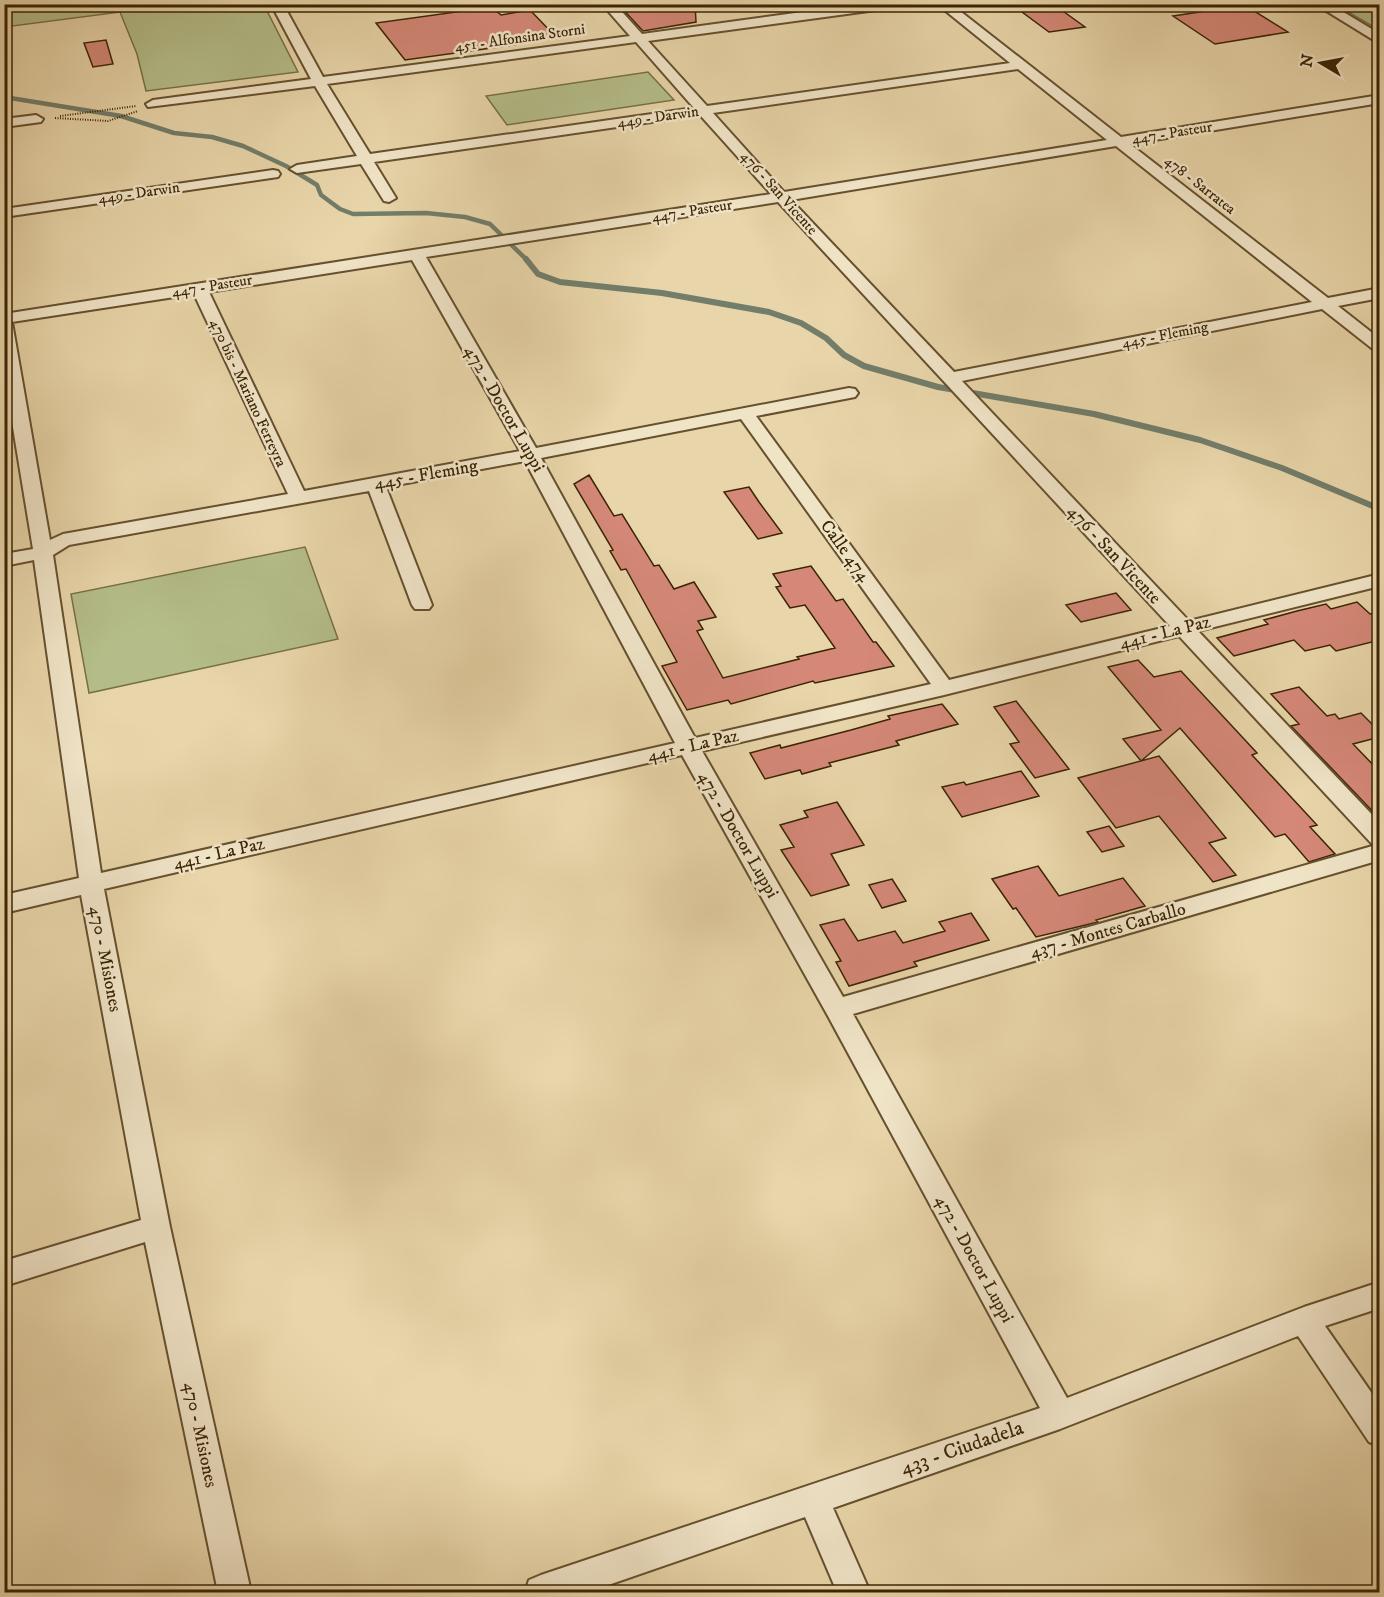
<svg xmlns="http://www.w3.org/2000/svg" width="1384" height="1597" viewBox="0 0 1384 1597" font-family="'IM FELL DW Pica',serif">
	<rect width="100%" height="100%" fill="#e8d5a9"/>
	<filter id="stains"><feTurbulence type="fractalNoise" baseFrequency=".00333" numOctaves="4"/><feColorMatrix values="0 0 0 0 .2 0 0 0 0 .09 0 0 0 0 .02 0 0 0 .5 -.17"/></filter>
	<radialGradient id="worn" r=".72"><stop offset=".6" stop-color="#630" stop-opacity="0"/><stop offset="1" stop-color="#630" stop-opacity=".3"/></radialGradient>
	<path fill="#b4bd89" stroke="#777047" stroke-width="1.5" d="M4 5H264L298 72 146 91 137 54 120 12 5 27Z
		M1336 5H1371L1379 9V30Z
		M648 72 674 100 507 125 486 96Z
		M305 547 338 639 89 693 71 594Z"/>
	<g fill="none" stroke-linecap="round" stroke-linejoin="round">
		<path stroke="#727d6a" stroke-width="4.5" d="M4 97 121 116 174 133 212 137 243 146 286 166 317 185 321 195 340 209 353 214 426 213 465 217 490 224 528 261"/>
		<path stroke="#727d6a" stroke-width="6" d="M526 259 538 274 560 282 662 293 769 312 801 323 826 338 844 355 864 366 938 387 1094 414 1200 440 1282 468 1380 509"/>
	</g>
	<path fill="#d58878" stroke="#3a2405" stroke-width="1.5" d="M618 4H695L696 22 643 31Z
		M1011 4H1053L1085 27 1049 32Z
		M1196 4H1243L1288 32 1215 44 1173 16 1206 11Z
		M492 7 501 15 530 10 555 36 520 41 521 44 405 60 376 23Z
		M106 40 113 64 93 67 84 43Z
		M589 475 614 516 622 514 654 566 659 565 674 589 694 582 716 617 698 621 703 629 697 631 723 678 799 659 797 657 835 648 805 605 790 608 776 587 781 586 773 574 811 566 836 601 843 599 873 642H876L894 666 815 683 813 681 731 704 728 700 687 710 662 666 677 662 626 569 621 570 610 551 613 550 574 484Z
		M749 487 759 502 782 533 758 539 724 492Z
		M1116 593 1131 610 1081 622 1066 605Z
		M1357 602 1370 614 1380 612V640L1336 651 1330 645 1305 651 1294 640 1234 656 1217 638 1268 624 1264 620 1297 611 1326 604 1331 609Z
		M1138 660 1154 677 1181 671 1257 753 1252 755 1317 825 1310 827 1335 854 1309 862 1285 834 1275 837 1180 728 1141 761 1123 739 1161 730 1108 667Z
		M1299 687 1327 716 1335 714 1339 719 1361 713 1380 732V737L1353 744 1380 772V819L1291 726 1299 724 1271 694Z
		M1016 701 1069 769 1035 778 1010 744 1019 742 994 707Z
		M942 704 958 724 896 741 899 745 829 763 831 766 802 774 800 770 765 779 750 753 780 745 781 748 851 730 890 719 888 716Z
		M1159 756 1226 838 1209 843 1236 875 1213 882 1159 816 1116 828 1078 778Z
		M1021 771 1039 796 962 817 942 787 964 782 966 785Z
		M837 802 864 845 831 854 849 885 811 896 781 850 794 847 780 825 808 817 804 811Z
		M1109 826 1124 846 1102 852 1087 832Z
		M1038 866 1059 896 1123 878 1145 906 1096 920 1098 922 1036 937 1016 908 1013 909 992 879Z
		M892 879 906 901 882 908 869 885Z
		M971 913 989 940 914 962 917 966 849 986 836 962 841 961 820 925 844 919 858 941 895 931 903 943 945 931 939 922Z"/>
	<g fill="none" stroke-linecap="round" stroke-linejoin="round">
		<defs>
			<path id="minor" d="M271 4H283L323 77 630 36 602 4H615L642 34 861 4H897L891 8 648 41 707 106 1010 63 937 4H951L1121 137 1380 95V103L1130 144 1328 298 1380 288V298L1338 306 1380 339V352L1374 350 1322 309 962 381 1189 621 1380 574V586L1198 631 1380 823V860L853 1014 1067 1398 1304 1307 1380 1282V1308L1325 1326 1380 1405V1446L1369 1442 1298 1336 1060 1429 833 1508 870 1592H837L805 1517 588 1592H525L529 1580 541 1575 1040 1408 828 1016 682 755 104 889 170 1227 251 1592H218L145 1242 4 1286V1261L141 1220 81 895 4 913V895L79 878 34 560 4 566V554L33 549 4 373V314L771 194 700 115 374 162 396 198 389 202 384 201 361 164 297 173 290 169 297 165 357 156 315 86 148 107 146 104 153 100 311 79ZM636 42 694 108 370 154 327 84ZM1018 69 1107 140 784 192 713 113ZM1116 146 1312 302 954 372 791 200ZM778 202 1170 626 949 680 756 416 855 397 858 393 855 389 849 388 536 448 426 257ZM412 260 520 451 304 491 209 292ZM194 294 288 494 63 534 50 540 12 322ZM741 419 931 684 695 738 541 458ZM525 461 675 743 101 873 53 555 69 545 369 491 412 605 415 609H429L432 605 386 487ZM1179 636 1372 844 1376 845 843 997 702 751 944 695Z
				M1315 4H1330L1380 34V44Z
				M36 115 43 119 41 122 4 127V119Z
				M273 170 278 171 280 174 278 177 4 217V209Z"/>
		</defs>
		<use href="#minor" stroke="#66502e" stroke-width="4"/>
		<path stroke="#3a2405" stroke-width="2" stroke-dasharray="1 1.5" stroke-linecap="butt" d="M60 116 136 106
			M55 118 108 121 138 111"/>
		<use href="#minor" fill="#f0e4c7" fill-rule="evenodd"/>
	</g>
	<g text-anchor="middle" dominant-baseline="central" stroke-width="5" stroke-linejoin="round" paint-order="stroke">
		<g font-size="15" fill="#3a2405" stroke="#f0e4c7">
			<text transform="translate(520 38) rotate(-8)">451 - Alfonsina Storni</text>
			<text transform="translate(658 117) rotate(-8)">449 - Darwin</text>
			<text transform="translate(1172 133) rotate(-9)">447 - Pasteur</text>
			<text transform="translate(1200 185) rotate(38)">478 - Sarratea</text>
			<text transform="translate(139 193) rotate(-8)">449 - Darwin</text>
			<text transform="translate(779 193) rotate(48)">476 - San Vicente</text>
			<text transform="translate(692 211) rotate(-9)">447 - Pasteur</text>
			<text transform="translate(212 286) rotate(-9)">447 - Pasteur</text>
			<text transform="translate(1165 335) rotate(-11)">445 - Fleming</text>
			<text transform="translate(248 393) rotate(65)">470 bis - Mariano Ferreyra</text>
		</g>
		<g font-size="18" fill="#3a2405" stroke="#f0e4c7">
			<text transform="translate(504 409) rotate(60)">472 - Doctor Luppi</text>
			<text transform="translate(426 475) rotate(-10)">445 - Fleming</text>
			<text transform="translate(845 551) rotate(54)">Calle 474</text>
			<text transform="translate(1114 555) rotate(47)">476 - San Vicente</text>
			<text transform="translate(1165 633) rotate(-14)">441 - La Paz</text>
			<text transform="translate(693 746) rotate(-13)">441 - La Paz</text>
			<text transform="translate(738 835) rotate(60)">472 - Doctor Luppi</text>
			<text transform="translate(219 854) rotate(-13)">441 - La Paz</text>
			<text transform="translate(1108 931) rotate(-16)">437 - Montes Carballo</text>
			<text transform="translate(105 959) rotate(79)">470 - Misiones</text>
			<text transform="translate(974 1259) rotate(61)">472 - Doctor Luppi</text>
			<text transform="translate(200 1435) rotate(78)">470 - Misiones</text>
		</g>
		<g font-size="21" fill="#3a2405" stroke="#f0e4c7">
			<text transform="translate(962 1448) rotate(-19)">433 - Ciudadela</text>
		</g>
	</g>
	<rect width="1384" height="1597" fill="none" stroke="#e8d5a9" stroke-width="24"/>
	<rect x="6" y="6" width="1372" height="1585" fill="none" stroke="#3a2405" stroke-width="3"/>
	<rect x="12" y="12" width="1360" height="1573" fill="none" stroke="#3a2405" stroke-width="1.5"/>
	<g transform="translate(1321 63) rotate(280)" stroke="#f0e4c7" stroke-width="4.5" paint-order="stroke">
	<path d="M0-4.5L10 22L0 15L-10 22Z" fill="#3a2405"/>
	<text y="-9" font-size="16" font-weight="bold" text-anchor="middle" fill="#3a2405">N</text>
	</g>
	<rect width="100%" height="100%" filter="url(#stains)"/>
	<rect width="100%" height="100%" fill="url(#worn)"/>
</svg>
